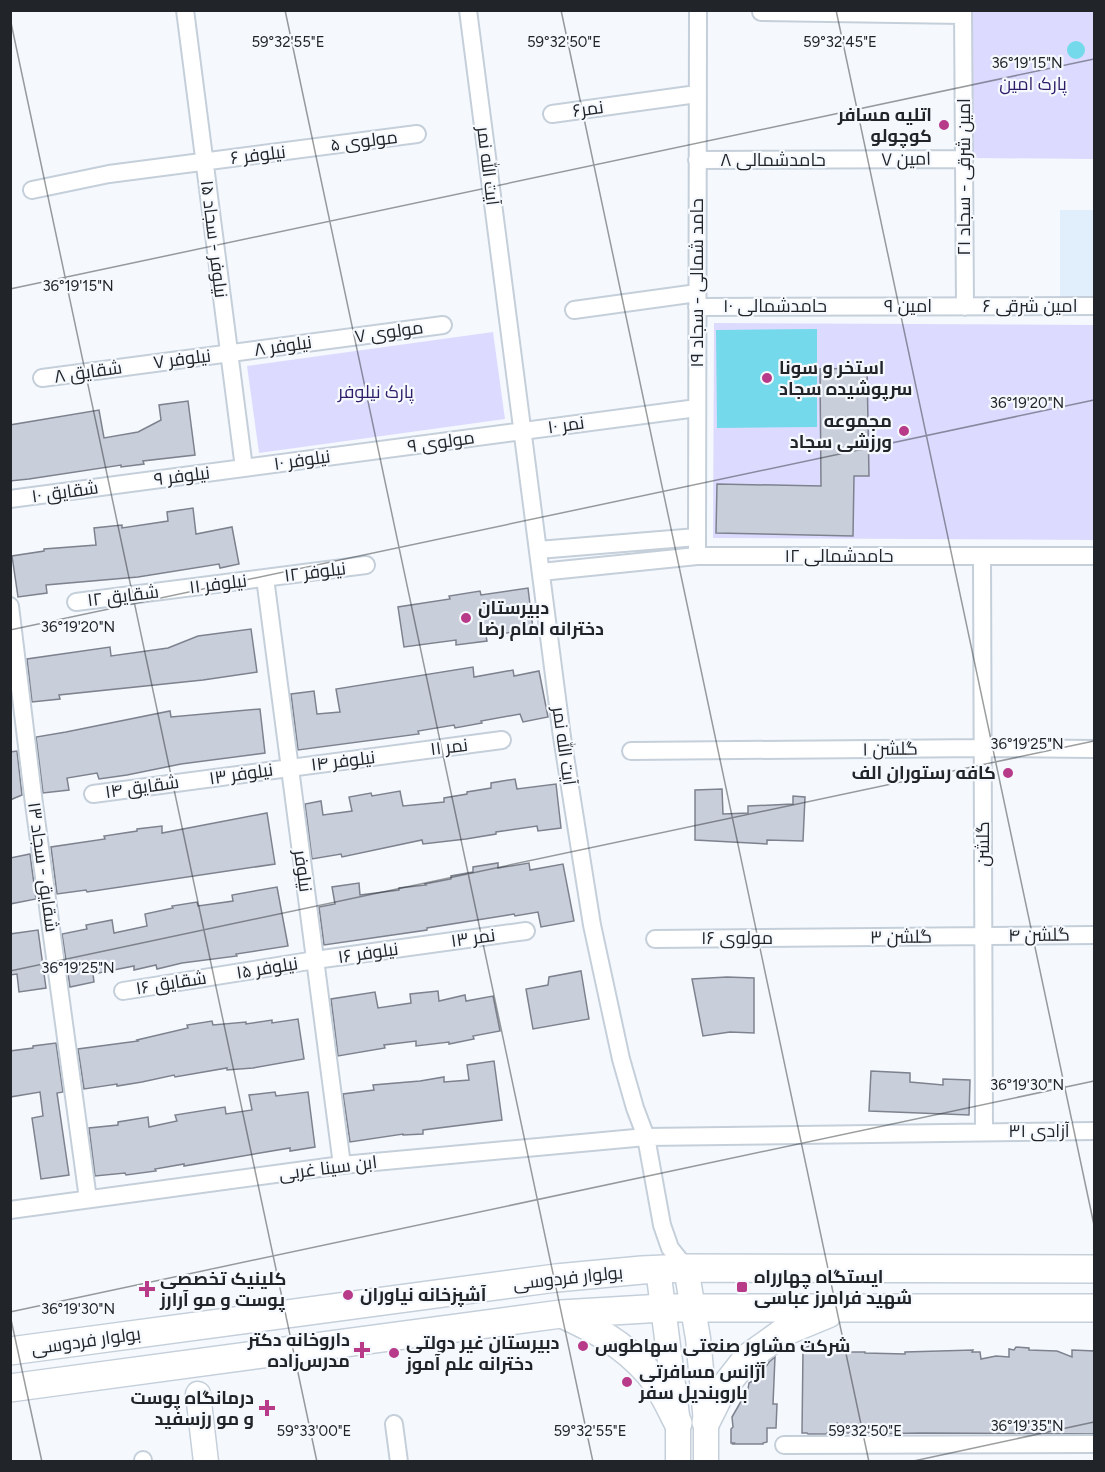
<svg xmlns="http://www.w3.org/2000/svg" width="1105" height="1472" viewBox="0 0 1105 1472" font-family="Figtree,Cairo,sans-serif">
	<rect width="100%" height="100%" fill="#f5f9fe"/>
	<path fill="#e1eefc" d="M1060 210H1094V298H1060Z"/>
	<path fill="#dcdbff" d="M972 11H1094V159L971 158Z
		M714 323 1094 325V540L713 538Z
		M493 332 505 419 259 453 247 366Z"/>
	<path fill="#74d9ea" d="M1067 50a9 9 0 1 1 18 0a9 9 0 1 1-18 0Z
		M817 329V427L717 428 716 330Z"/>
	<path fill="#c9cedb" stroke="#7d828e" stroke-width="1.5" d="M867 368 869 476H854L853 536 716 533 717 484 821 486 820 369Z
		M188 401 195 455 143 461 144 464 121 467V465L29 479 10 481V425L99 410 104 438 138 432 161 420 159 405Z
		M193 508 196 534 232 527 239 564 220 568 219 564 138 577 46 585 47 593 18 597 12 556 44 551V549L96 545 94 528 122 525V528L168 521 167 512Z
		M528 588 533 629 486 636 487 641 456 645V640L404 647 398 607 450 599 449 596 480 591 481 595Z
		M251 629 257 672 203 680 59 695 60 699 32 702 27 659 110 647 111 656 168 648 198 636Z
		M473 667 474 677 513 670 514 676 539 671 548 717 523 722 520 714 481 721 482 723 455 728 454 725 418 731 419 734 298 750 291 694 314 691 317 714 340 712 336 689Z
		M260 709 265 753 181 764 127 775 99 779 97 773 67 778 69 790 43 793 36 737 66 732 170 711 171 717Z
		M17 751 22 795 10 800V752Z
		M515 779 517 789 556 784 561 828 538 831 537 826 496 832V834L466 839 423 844 422 840 342 857 341 854 312 859 305 804 321 801 323 815 352 811 349 797 371 793 372 796 400 791 403 806 444 802V798L467 794V792L491 788V783Z
		M722 789 723 814 748 813V806L793 804V796L805 797 803 841 767 840V844L695 840V790Z
		M267 813 275 864 87 892 86 890 57 894 51 847 105 839 104 836 137 831V829L162 826V833Z
		M30 854 36 899 10 904V858Z
		M498 863V868L529 863 530 870 563 864 574 921 541 927 538 912 515 916 514 914 427 928V930L324 945 319 907 335 904 332 887 359 883 360 895 399 890V888L426 885 425 884 451 879V876L473 872V867Z
		M277 887 288 946 236 954 237 956 182 963 157 969 156 965 134 970V966L93 974 94 982 70 987 62 934 87 929 86 925 112 920 114 933 147 926 145 914 173 908 172 906 197 902 198 906 233 901 232 895Z
		M38 930 46 988 19 992 17 974 10 975V934Z
		M581 971 589 1019 533 1029 526 989 548 985 549 977Z
		M727 977 754 978V1033L730 1032 703 1036 692 979Z
		M438 991 439 1001 465 995 466 1001 493 996 500 1031 473 1036 474 1039 449 1044V1042L416 1046V1041L384 1045 385 1048 338 1056 331 999 375 992 378 1008 411 1003 410 994Z
		M298 1019 304 1059 253 1068 227 1070V1068L175 1077 174 1075 142 1082 117 1086V1084L84 1089 78 1049 138 1041 137 1040 188 1028 187 1025 212 1021 213 1025 246 1022V1024L272 1020V1023Z
		M56 1043 63 1092 57 1093 69 1175 41 1179 32 1118 43 1116 40 1092 10 1097V1051L33 1048V1046Z
		M494 1061 502 1120 423 1130V1134L403 1135V1134L350 1142 343 1094 374 1090 373 1085 420 1081 444 1077V1082L469 1080 467 1065Z
		M871 1071 910 1073V1082L943 1085V1079L970 1080 969 1115 869 1111Z
		M275 1092 276 1096 308 1092 315 1147 290 1151V1148L184 1166V1164L155 1169 156 1171 126 1175 125 1173 95 1176 89 1128 118 1125V1122L148 1117 149 1127 177 1121 175 1115 225 1107 226 1114 252 1110 249 1095Z
		M809 1346 836 1347V1352H865V1353L905 1354V1352L973 1350 972 1352H980L981 1359 996 1356 1009 1357V1349L1014 1350 1016 1347 1029 1348V1350L1057 1351 1072 1357V1350L1095 1351V1434L921 1433 872 1434 873 1433H847L837 1423 826 1434H808L807 1433H802L803 1349Z
		M775 1357 773 1404H777L776 1428H767V1442L763 1443V1444H733L734 1443H731V1429L733 1427 732 1417 743 1398 742 1392 748 1389 749 1383 754 1380 755 1374 758 1372 759 1369 765 1368 769 1362Z"/>
	<g fill="none" stroke-linecap="round" stroke-linejoin="round">
		<defs>
			<path id="street" d="M185 10 244 468
				M468 10 562 737 592 925 621 1059 635 1108 646 1137 662 1225 670 1248 686 1268
				M963 10 965 307
				M761 12 963 15
				M552 114 697 94
				M697 160 964 159
				M32 190 109 174 417 134
				M697 307 1094 306
				M574 310 697 293
				M42 378 443 325
				M10 499 697 408
				M538 550 697 537
				M697 556 698 10
				M982 556 984 1132
				M541 572 697 556H1094
				M265 578 342 1165
				M76 602 366 565
				M10 606 34 804 88 1199
				M631 751 983 748 1094 749
				M93 794 502 740
				M655 939 1094 935
				M123 991 315 960 526 931
				M10 1210 342 1165 646 1137 1094 1131
				M394 1424 399 1462
				M784 1445 1094 1444
				M143 1460V1462"/>
			<path id="secondary" d="M686 1268 698 1338 706 1422V1462
				M658 1269 678 1423V1462
				M198 1394 206 1462"/>
			<path id="primary" d="M562 1314C595 1329 623 1344 647 1371 661 1386 669 1406 678 1423
				M10 1351 556 1278 642 1270 686 1268 1094 1269
				M10 1388 561 1314 663 1308H1094
				M706 1422 722 1390 747 1358 782 1333 828 1314"/>
		</defs>
		<use href="#street" stroke="#c5cfda" stroke-width="20"/>
		<use href="#secondary" stroke="#c5cfda" stroke-width="27"/>
		<use href="#primary" stroke="#c5cfda" stroke-width="30"/>
		<use href="#street" stroke="#fff" stroke-width="16"/>
		<use href="#secondary" stroke="#fff" stroke-width="24"/>
		<use href="#primary" stroke="#fff" stroke-width="27"/>
	</g>
	<path fill="none" stroke="#212529" stroke-width="1.5" stroke-opacity="0.45" d="M285 10 593 1462M561 10 869 1462M836 10 1094 1225M10 18 317 1462M10 289 1094 59M10 630 1094 400M10 971 1094 741M10 1312 1094 1081M10 1315 42 1462M909 1462 1094 1422"/>
	<g fill="#b83b8a" stroke="#f5f9fe" stroke-width="2">
		<circle cx="944" cy="125" r="6"/>
		<circle cx="767" cy="378" r="6"/>
		<circle cx="904" cy="431" r="6"/>
		<circle cx="466" cy="618" r="6"/>
		<circle cx="1008" cy="773" r="6"/>
		<rect x="736" y="1281" width="12" height="12" rx="3"/>
		<path d="M144 1280h6v6h6v6h-6v6h-6v-6h-6v-6h6z"/>
		<circle cx="348" cy="1295" r="6"/>
		<circle cx="583" cy="1346" r="6"/>
		<path d="M359 1341h6v6h6v6h-6v6h-6v-6h-6v-6h6z"/>
		<circle cx="394" cy="1353" r="6"/>
		<circle cx="627" cy="1382" r="6"/>
		<path d="M264 1399h6v6h6v6h-6v6h-6v-6h-6v-6h6z"/>
	</g>
	<g text-anchor="middle" dominant-baseline="central" stroke-width="4.5" stroke-linejoin="round" paint-order="stroke">
		<g font-size="18" fill="#2e1c69" stroke="#f5f9fe">
			<text x="1033" y="84">پارک امین</text>
			<text x="376" y="392">پارک نیلوفر</text>
		</g>
		<g font-size="18" fill="#212529" stroke="#f5f9fe">
			<text transform="translate(588 109) rotate(-8)">نمر۶</text>
			<text transform="translate(364 141) rotate(-7)">مولوی ۵</text>
			<text transform="translate(258 155) rotate(-7)">نیلوفر ۶</text>
			<text transform="translate(906 159) rotate(-1)">امین ۷</text>
			<text x="773" y="160">حامدشمالی ۸</text>
			<text transform="translate(488 166) rotate(83)">آیت الله نمر</text>
			<text transform="translate(964 177) rotate(-90)">امین شرقی - سجاد ۲۱</text>
			<text transform="translate(214 239) rotate(83)">نیلوفر - سجاد ۱۵</text>
			<text transform="translate(697 283) rotate(-90)">حامد شمالی - سجاد ۱۹</text>
			<text x="775" y="306">حامدشمالی ۱۰</text>
			<text x="908" y="306">امین ۹</text>
			<text x="1030" y="306">امین شرقی ۶</text>
			<text transform="translate(389 332) rotate(-8)">مولوی ۷</text>
			<text transform="translate(283 346) rotate(-8)">نیلوفر ۸</text>
			<text transform="translate(182 359) rotate(-7)">نیلوفر ۷</text>
			<text transform="translate(88 372) rotate(-8)">شقایق ۸</text>
			<text transform="translate(566 425) rotate(-8)">نمر ۱۰</text>
			<text transform="translate(441 442) rotate(-8)">مولوی ۹</text>
			<text transform="translate(302 460) rotate(-8)">نیلوفر ۱۰</text>
			<text transform="translate(182 476) rotate(-7)">نیلوفر ۹</text>
			<text transform="translate(65 492) rotate(-8)">شقایق ۱۰</text>
			<text x="839" y="556">حامدشمالی ۱۲</text>
			<text transform="translate(315 572) rotate(-7)">نیلوفر ۱۲</text>
			<text transform="translate(218 584) rotate(-7)">نیلوفر ۱۱</text>
			<text transform="translate(123 596) rotate(-7)">شقایق ۱۲</text>
			<text transform="translate(564 746) rotate(82)">آیت الله نمر</text>
			<text transform="translate(449 747) rotate(-7)">نمر ۱۱</text>
			<text transform="translate(890 749) rotate(-1)">گلشن ۱</text>
			<text transform="translate(343 761) rotate(-7)">نیلوفر ۱۴</text>
			<text transform="translate(241 774) rotate(-8)">نیلوفر ۱۳</text>
			<text transform="translate(142 787) rotate(-8)">شقایق ۱۴</text>
			<text transform="translate(983 844) rotate(-90)">گلشن</text>
			<text transform="translate(43 867) rotate(82)">شقایق - سجاد ۱۳</text>
			<text transform="translate(303 871) rotate(82)">نیلوفر</text>
			<text transform="translate(1039 935) rotate(-1)">گلشن ۴</text>
			<text transform="translate(901 937) rotate(-1)">گلشن ۳</text>
			<text transform="translate(473 938) rotate(-8)">نمر ۱۳</text>
			<text x="737" y="938">مولوی ۱۶</text>
			<text transform="translate(368 953) rotate(-8)">نیلوفر ۱۶</text>
			<text transform="translate(267 968) rotate(-9)">نیلوفر ۱۵</text>
			<text transform="translate(171 983) rotate(-9)">شقایق ۱۶</text>
			<text x="1039" y="1131">آزادی ۳۱</text>
			<text transform="translate(328 1168) rotate(-7)">ابن سینا غربی</text>
			<text transform="translate(568 1278) rotate(-6)">بولوار فردوسی</text>
			<text transform="translate(86 1341) rotate(-8)">بولوار فردوسی</text>
		</g>
		<g font-size="18" font-weight="bold" fill="#212529" stroke="#f5f9fe" text-anchor="start">
			<text x="932" y="115" text-anchor="end">اتليه مسافر<tspan x="932" dy="21">كوچولو</tspan></text>
			<text x="779" y="368">استخر و سونا<tspan x="779" dy="21">سرپوشیده سجاد</tspan></text>
			<text x="892" y="421" text-anchor="end">مجموعه<tspan x="892" dy="21">ورزشی سجاد</tspan></text>
			<text x="478" y="608">دبیرستان<tspan x="478" dy="21">دخترانه امام رضا</tspan></text>
			<text x="996" y="773" text-anchor="end">کافه رستوران الف</text>
			<text x="754" y="1277">ایستگاه چهارراه<tspan x="754" dy="21">شهید فرامرز عباسی</tspan></text>
			<text x="160" y="1279">کلینیک تخصصی<tspan x="160" dy="21">پوست و مو آرارز</tspan></text>
			<text x="360" y="1295">آشپزخانه نیاوران</text>
			<text x="350" y="1340" text-anchor="end">داروخانه دکتر<tspan x="350" dy="21">مدرس‌زاده</tspan></text>
			<text x="406" y="1343">دبیرستان غیر دولتی<tspan x="406" dy="21">دخترانه علم آموز</tspan></text>
			<text x="595" y="1346">شرکت مشاور صنعتی سهاطوس</text>
			<text x="639" y="1372">آژانس مسافرتی<tspan x="639" dy="21">باروبندیل سفر</tspan></text>
			<text x="254" y="1398" text-anchor="end">درمانگاه پوست<tspan x="254" dy="21">و مو رزسفید</tspan></text>
		</g>
	</g>
	<g font-size="15" text-anchor="middle" fill="#212529" stroke="#f5f9fe" stroke-width="4.5" stroke-linejoin="round" paint-order="stroke">
		<text x="288" y="47">59°32'55"E</text>
		<text x="564" y="47">59°32'50"E</text>
		<text x="840" y="47">59°32'45"E</text>
		<text x="1027" y="68">36°19'15"N</text>
		<text x="78" y="291">36°19'15"N</text>
		<text x="1027" y="408">36°19'20"N</text>
		<text x="78" y="632">36°19'20"N</text>
		<text x="1027" y="749">36°19'25"N</text>
		<text x="78" y="973">36°19'25"N</text>
		<text x="1027" y="1090">36°19'30"N</text>
		<text x="78" y="1314">36°19'30"N</text>
		<text x="1027" y="1431">36°19'35"N</text>
		<text x="314" y="1436">59°33'00"E</text>
		<text x="590" y="1436">59°32'55"E</text>
		<text x="865" y="1436">59°32'50"E</text>
	</g>
	<rect width="1105" height="1472" fill="none" stroke="#212529" stroke-width="24"/>
</svg>
